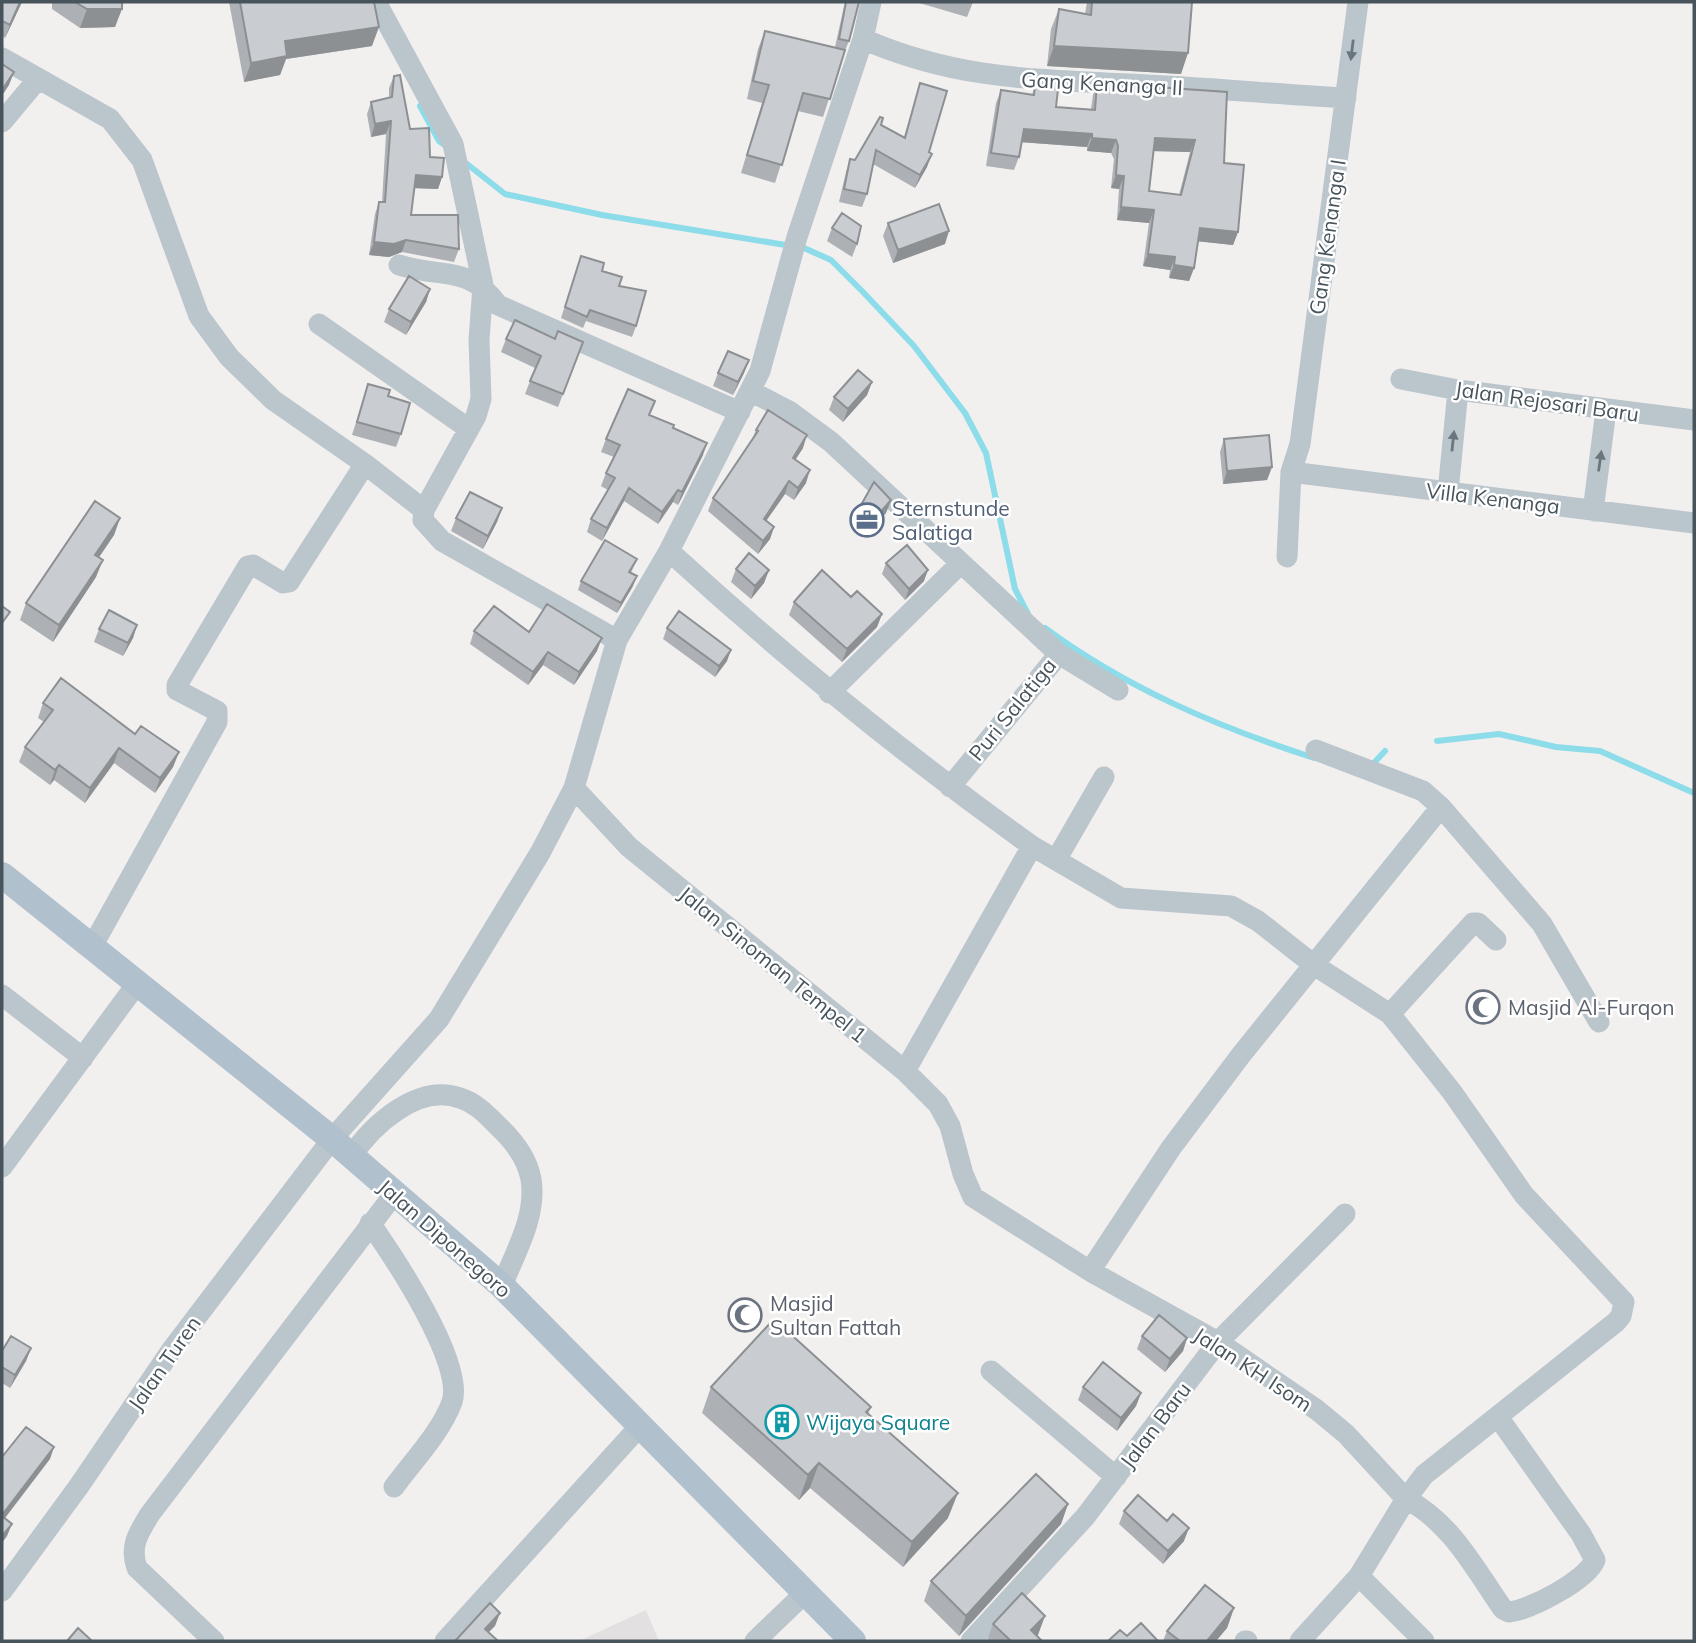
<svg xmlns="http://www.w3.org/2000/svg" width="1696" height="1643" viewBox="0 0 1696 1643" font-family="Mulish,sans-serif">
	<rect width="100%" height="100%" fill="#f2efef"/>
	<path fill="#e3e0e1" d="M646 1610 659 1641H579Z"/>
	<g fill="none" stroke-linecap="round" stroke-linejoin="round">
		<path stroke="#8ddcea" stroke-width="6" d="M420 106 439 141 446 146
			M462 160 505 194 602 215 804 248 831 260 863 292 914 346 965 413 986 453 1015 589 1028 614
			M1045 628C1126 688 1218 727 1314 758
			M1437 741 1499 734 1556 747 1600 751 1694 793
			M1371 766 1385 751"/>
		<path stroke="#bbc5cc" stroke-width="21" d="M376 2 453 144 483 285 479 340 481 399 476 416 424 510 423 520 442 541 617 640
			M863 39C955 79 1031 79 1128 84 1201 87 1274 94 1346 98
			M2 58 110 119 142 160 199 316 229 357 273 400 365 464 424 510
			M2 122 38 79
			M399 265C443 279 468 264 498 305L740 412
			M319 324 469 429
			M1401 379 1458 390 1694 420
			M750 391 789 411 831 442 1059 654 950 787
			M1291 472 1694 523
			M1448 492 1458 390
			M1593 511 1606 410
			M669 551C785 657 903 754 1032 846
			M1287 557 1291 472 1300 444 1358 2
			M1059 654 1118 690
			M829 693 960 564
			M1316 750 1423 791 1441 807 1542 924 1599 1022
			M574 788 629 847 905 1071 938 1104 950 1126 963 1174 973 1197 1090 1271 1218 1342 1317 1410 1346 1434 1406 1499 1359 1576 1300 1641
			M1056 860 1104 777
			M93 945 217 722V711L177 690V685L248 566 253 565 283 583 289 582 365 464
			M2 995 83 1058
			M1390 1014 1473 923H1478L1496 940
			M905 1071 1032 846 1121 898 1231 906 1258 921 1314 965 1390 1014 1452 1092 1524 1195 1624 1302 1621 1316 1616 1322 1424 1475 1406 1499C1451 1522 1475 1569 1503 1609L1509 1612C1530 1610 1587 1580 1595 1560L1581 1534 1498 1417
			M351 1157C372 1125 418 1083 460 1098 476 1103 486 1114 498 1126 513 1140 527 1158 531 1179 537 1217 515 1252 502 1286
			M2 1167 136 985
			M370 1223C393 1256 465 1363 452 1402 441 1432 413 1461 394 1487
			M1090 1271 1171 1148 1241 1055 1441 807
			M991 1371 1116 1477
			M1359 1576 1424 1641
			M2 1591 79 1486 173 1348 332 1139 439 1019 540 853 574 788 617 640 669 551 760 371 797 237 863 39 871 2
			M214 1641 137 1568C129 1546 139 1532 150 1514L395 1193
			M445 1641 640 1426
			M755 1641 805 1593
			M971 1641 1085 1517 1218 1342 1345 1214
			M1245 1641H1247"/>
		<path stroke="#b0c0cd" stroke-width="26" d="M2 875 332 1139 502 1286 853 1641"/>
	</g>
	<path fill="#adb0b5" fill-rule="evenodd" d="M2 2H22L5 38 2 36Z
		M52 2H122L115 27 80 28 52 9Z
		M229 2H374L372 46 286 59 280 75 244 82Z
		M845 2H859L849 41 844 53 823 117 798 111 775 183 741 173 762 103 747 99 758 49 765 31 835 47Z
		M916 2H973L967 17Z
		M1087 2H1192L1181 74 1047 66 1051 29 1059 9 1085 14Z
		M394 76 410 129 442 177 438 189 414 188 411 215 459 249 454 262 402 252 389 257 369 255 375 214 379 202H382L386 134 371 137 367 114 371 102 389 98V88Z
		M920 83 929 152 927 167 915 188 873 164 867 194 862 207 839 202 846 172 850 159 855 160 881 125 904 137Z
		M1097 83 1224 163 1238 232 1233 245 1198 241 1194 268 1189 281 1169 278 1170 270 1143 266 1149 223 1117 220 1119 189 1111 188 1114 159 1111 153 1087 151V147L1021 142 1019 157 1014 170 986 166 996 103 1001 90 1032 95 1035 86 1056 107 1091 109 1093 95ZM1153 151 1190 152 1179 195 1149 191Z
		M888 223 945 244 893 263 883 236Z
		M832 228 857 244 852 257 827 241Z
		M581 256 602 271 619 286 636 326 632 337 586 321 583 328 561 318Z
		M430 289 426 302 406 335 384 322 389 309Z
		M506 339H555L583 342 558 407 525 394 535 368 501 352Z
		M749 360 744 373 733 395 713 386 718 373Z
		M872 382 867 395 843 422 829 410 834 397Z
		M368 384 388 396 401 434 396 447 352 435Z
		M650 415 673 428 703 455 678 505 673 502 658 524 624 501 602 541 587 532 591 519 608 490 601 486 606 473 614 457 601 452 606 439Z
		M756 430 803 448 795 460 806 483 794 500 785 494 766 521 774 527 770 539 758 554 708 511 713 498 751 442Z
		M1224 439 1272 467 1267 480 1223 484 1220 452Z
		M891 500 886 513 865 537 851 527 856 514Z
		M502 508 497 522 483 549 451 531 456 518Z
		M120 518 114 535 99 557 96 577 53 642 20 620 26 603Z
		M637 559 631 573 633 586 617 613 578 590 581 581Z
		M886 563 924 581 905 600 882 574Z
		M736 569 769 570 764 583 751 599 731 582Z
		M851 597 882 614 877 627 842 662 789 615 794 602Z
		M137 625 133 638 123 656 94 642 99 629Z
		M667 628 727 661 715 677 663 639Z
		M474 631 529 632 597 651 574 685 543 665 528 685 470 644Z
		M43 703 135 734 179 752 173 767 155 793 114 763 85 803 54 780 50 785 19 762 25 747 44 722 38 718Z
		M1142 1336 1187 1338 1183 1351 1165 1372 1137 1349Z
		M31 1348 26 1361 10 1388 2 1383V1351Z
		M711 1387 871 1407 868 1414 948 1518 903 1567 810 1488 799 1500 702 1413Z
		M1083 1387 1141 1393 1136 1406 1117 1431 1078 1400Z
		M1068 1504 1061 1524 959 1636 924 1601 931 1581Z
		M1124 1511 1184 1541 1163 1564 1119 1524Z
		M1234 1608 1227 1628 1216 1641H1163L1167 1631Z
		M993 1624 1038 1635 1037 1636 1042 1641H987Z"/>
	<path fill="#8d9093" d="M20 2H22L5 38 10 25Z
		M87 9H122L115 27 80 28Z
		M379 27 372 46 286 59 280 75 244 82 251 63 285 41Z
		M1054 46 1188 53 1181 74 1047 66Z
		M14 72 9 85 2 96V90Z
		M391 121 386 134 371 137 375 124Z
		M1024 129 1092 134 1087 147 1019 142Z
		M1092 138 1116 140 1111 153 1087 151Z
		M1155 138 1195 140 1190 152 1150 151Z
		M932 154 927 167 915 188 920 175Z
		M416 175 442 177 438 189 411 188Z
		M1116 175 1124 176 1119 189 1111 188Z
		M1121 207 1154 210 1149 223 1117 220Z
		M1200 228 1238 232 1233 245 1195 241Z
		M949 231 945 244 893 263 898 250Z
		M406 240 402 252 389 257 369 255 374 242Z
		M1148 254 1175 257 1170 270 1143 266Z
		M1174 265 1194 268 1189 281 1169 278Z
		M430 289 426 302 406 335 411 322Z
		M749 360 744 373 733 395 738 382Z
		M872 382 867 395 843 422 848 409Z
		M807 435 803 448 788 471 793 458Z
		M707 443 703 455 678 505 682 492Z
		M1272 467 1267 480 1223 484 1227 471Z
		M810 470 806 483 794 500 798 488Z
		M789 481 785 494 759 531 764 519Z
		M629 488 624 501 602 541 607 528Z
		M678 490 673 502 658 524 662 512Z
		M891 500 886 513 865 537 870 524Z
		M502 508 497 522 483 549 488 536Z
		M120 518 114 535 89 572 95 555Z
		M774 527 770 539 758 554 763 541Z
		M103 560 96 577 53 642 59 625Z
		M769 570 764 583 751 599 755 586Z
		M928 570 924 581 905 600 909 589Z
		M637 576 633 586 617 613 621 603Z
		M882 614 877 627 842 662 847 649Z
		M137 625 133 638 123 656 128 643Z
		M602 638 597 651 574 685 579 672Z
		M731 650 727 661 715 677 719 666Z
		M548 652 543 665 528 685 533 672Z
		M119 748 114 763 85 803 90 788Z
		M179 752 173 767 155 793 160 778Z
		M59 765 54 780 50 785 55 770Z
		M1187 1338 1183 1351 1165 1372 1170 1359Z
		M31 1348 26 1361 10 1388 15 1375Z
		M1141 1393 1136 1406 1117 1431 1121 1418Z
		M54 1447 50 1459 2 1522V1515Z
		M819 1463 810 1488 799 1500 808 1475Z
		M958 1493 948 1518 903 1567 912 1542Z
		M1068 1504 1061 1524 959 1636 966 1616Z
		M12 1524 7 1536 2 1543V1536Z
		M1189 1528 1184 1541 1163 1564 1168 1551Z
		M1234 1608 1227 1628 1216 1641H1207Z
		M500 1613 495 1626 480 1641 485 1629Z
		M1045 1616 1038 1635 1033 1641 1031 1630Z"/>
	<path fill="#c9cdd2" stroke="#8d9093" stroke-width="2" fill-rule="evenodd" d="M2 2H20L10 25 2 21Z
		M75 2H122V9H87Z
		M240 2H374L379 27 285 41 287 56 251 63Z
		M846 2H859L849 41 839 39Z
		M1092 2H1192L1188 53 1054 46 1059 9 1091 15Z
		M765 31 845 50 830 99 803 93 782 165 747 155 769 85 753 81Z
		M2 64 14 72 2 90Z
		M400 75 410 129 429 128 430 157 444 158 442 177 416 175 411 215H458L459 249 406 240 394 244 374 242 379 202H385L391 121 375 124 371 102 392 97 394 76Z
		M920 83 947 91 929 152 932 154 920 175 876 150 867 194 844 189 850 159 855 160 880 117 883 118 881 125 905 138Z
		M1097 83 1227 92 1224 163 1244 165 1238 232 1200 228 1194 268 1174 265 1175 257 1148 254 1154 210 1121 207 1124 176 1116 175 1118 146 1116 140 1092 138V134L1024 129 1019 157 991 153 1001 90 1034 95 1035 86 1058 89 1056 107 1095 110ZM1155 138 1195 140 1181 195 1149 191Z
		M939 204 949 231 898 250 888 223Z
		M842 213 861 226 857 244 832 228Z
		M581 256 604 263 602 271 622 277 619 286 646 291 636 326 590 310 587 317 565 307Z
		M409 276 430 289 411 322 389 309Z
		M515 320 555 339 558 331 583 342 563 394 530 381 541 356 506 339Z
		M728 351 749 360 738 382 718 373Z
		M858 370 872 382 848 409 834 397Z
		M368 384 390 390 388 396 410 403 401 434 357 422Z
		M628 389 655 401 649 415 674 425 673 428 707 443 682 492 678 490 662 512 629 488 607 528 591 519 615 478 606 473 620 445 606 439Z
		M768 410 807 435 793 458 810 470 798 488 789 481 764 519 774 527 763 541 713 498 758 431 756 430Z
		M1269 435 1272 467 1227 471 1224 439Z
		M874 482 891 500 870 524 856 514Z
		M470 492 502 508 488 536 456 518Z
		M95 501 120 518 95 555 103 560 59 625 26 603Z
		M605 540 637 559 629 572 637 576 621 603 581 581Z
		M907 545 928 570 909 589 886 563Z
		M749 553 769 570 755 586 736 569Z
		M822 570 851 597 857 591 882 614 847 649 794 602Z
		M547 604 602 638 579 672 548 652 533 672 474 631 494 606 529 632Z
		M2 606 10 612 2 623Z
		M109 610 137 625 128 643 99 629Z
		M679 611 731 650 719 666 667 628Z
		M61 678 135 734 141 726 179 752 160 778 119 748 90 788 59 765 55 770 25 747 53 710 43 703Z
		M1159 1315 1187 1338 1170 1359 1142 1336Z
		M774 1319 871 1407 866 1412 958 1493 912 1542 819 1463 808 1475 711 1387Z
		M11 1336 31 1348 15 1375 2 1367V1351Z
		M1103 1362 1141 1393 1121 1418 1083 1387Z
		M26 1427 54 1447 2 1515V1457Z
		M1036 1474 1068 1504 966 1616 931 1581Z
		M1138 1495 1167 1521 1173 1514 1189 1528 1168 1551 1124 1511Z
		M2 1516 12 1524 2 1536Z
		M1205 1585 1234 1608 1207 1641H1180L1167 1631Z
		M1022 1593 1045 1616 1031 1630 1042 1641H1009L1010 1640 993 1624Z
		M490 1603 500 1613 485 1629 498 1641H455Z
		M1141 1623 1158 1641H1108L1120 1630 1127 1636Z
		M78 1628 92 1641H67Z"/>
	<defs><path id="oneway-solid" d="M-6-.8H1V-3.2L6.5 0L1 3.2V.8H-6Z" transform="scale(1.75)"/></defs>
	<g fill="#6a767e">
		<use href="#oneway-solid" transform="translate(1352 50) rotate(97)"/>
		<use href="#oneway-solid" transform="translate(1453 441) rotate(-84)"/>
		<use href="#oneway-solid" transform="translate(1600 461) rotate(-82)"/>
	</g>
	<defs>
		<symbol id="office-ring" viewBox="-11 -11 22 22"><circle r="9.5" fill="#fff" stroke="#5c6f8a" stroke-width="1.5"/><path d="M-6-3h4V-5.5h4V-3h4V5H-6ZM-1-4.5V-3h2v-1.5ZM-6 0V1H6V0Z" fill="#5c6f8a"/></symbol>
		<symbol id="mosque-ring" viewBox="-11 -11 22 22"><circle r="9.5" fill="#fff" stroke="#6b7280" stroke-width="1.5"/><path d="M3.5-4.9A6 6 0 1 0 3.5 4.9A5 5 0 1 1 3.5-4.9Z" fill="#6b7280"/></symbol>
		<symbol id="building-ring" viewBox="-11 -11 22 22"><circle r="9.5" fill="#fff" stroke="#0f9aa8" stroke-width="1.5"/><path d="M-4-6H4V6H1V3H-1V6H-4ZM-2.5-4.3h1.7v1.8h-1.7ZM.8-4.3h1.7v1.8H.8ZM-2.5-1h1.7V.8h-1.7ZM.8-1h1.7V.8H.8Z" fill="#0f9aa8"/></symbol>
	</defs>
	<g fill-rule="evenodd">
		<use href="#office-ring" x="848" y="501" width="38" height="38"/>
		<use href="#mosque-ring" x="1464" y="988" width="38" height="38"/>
		<use href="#mosque-ring" x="726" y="1296" width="38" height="38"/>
		<use href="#building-ring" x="763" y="1403" width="38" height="38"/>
	</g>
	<g text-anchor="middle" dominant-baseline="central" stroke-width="5" stroke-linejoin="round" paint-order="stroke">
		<g font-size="21" fill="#48545c" stroke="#fff">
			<text transform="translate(1102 83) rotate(3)">Gang Kenanga II</text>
			<text transform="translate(1327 237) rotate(-82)">Gang Kenanga I</text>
			<text transform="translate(1547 401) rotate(8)">Jalan Rejosari Baru</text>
			<text transform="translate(1493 498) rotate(7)">Villa Kenanga</text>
			<text transform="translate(1012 709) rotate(-51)">Puri Salatiga</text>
			<text transform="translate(773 964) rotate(39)">Jalan Sinoman Tempel 1</text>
			<text transform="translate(445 1238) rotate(41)">Jalan Diponegoro</text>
			<text transform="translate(164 1363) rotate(-55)">Jalan Turen</text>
			<text transform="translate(1253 1369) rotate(33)">Jalan KH Isom</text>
			<text transform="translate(1155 1425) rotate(-53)">Jalan Baru</text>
		</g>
		<g font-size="21" fill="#4e5e75" stroke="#fff" text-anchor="start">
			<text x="892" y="508">Sternstunde<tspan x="892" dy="24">Salatiga</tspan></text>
		</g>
		<g font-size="21" fill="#5b616d" stroke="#fff" text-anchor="start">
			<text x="1508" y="1007">Masjid Al-Furqon</text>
			<text x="770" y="1303">Masjid<tspan x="770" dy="24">Sultan Fattah</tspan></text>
		</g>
		<g font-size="21" fill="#0d838f" stroke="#fff" text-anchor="start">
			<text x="806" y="1422">Wijaya Square</text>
		</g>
	</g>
	<rect width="1696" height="1643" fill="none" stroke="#48545c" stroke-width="7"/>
</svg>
